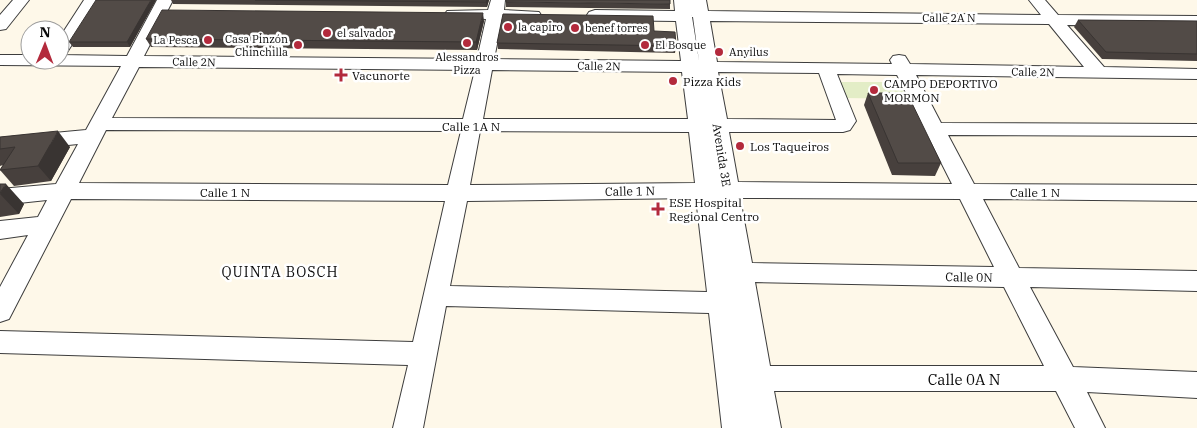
<svg xmlns="http://www.w3.org/2000/svg" width="1197" height="428" viewBox="0 0 1197 428" font-family="'IBM Plex Serif',serif">
	<rect width="100%" height="100%" fill="#fef8e9"/>
	<path fill="#e3edc6" d="M838 82H903L912 99 844 98Z"/>
	<g fill="none" stroke-linecap="round" stroke-linejoin="round">
		<defs>
			<path id="minor" d="M13 0H29L6 29 0 30V15Z
				M84 0H100L66 54 60 55V37Z
				M157 0H173L144 56 477 59 486 19 447 17 445 14 447 11 488 10 491 0H505L504 10 539 12 541 15 539 18 502 19 494 59 681 61 676 21 595 20 589 18 587 15 589 12 595 10 675 11 674 0H690L692 16 690 0H706L708 11 1041 15 1029 0H1045L1058 15 1197 16V26L1067 25 1104 67 1197 69V79L916 75 941 123 1197 124V136L948 135 974 184 1197 185V201L983 199 1019 268 1197 271V291L1030 287 1073 367 1197 372V398L1087 392 1105 428H1075L1056 391H774L781 428H722L709 313 446 306 423 428H393L408 365 0 353V331L413 342 445 201 71 199 9 319 0 322V287L28 235 0 239V221L38 217 47 200 0 205V189L56 184 78 144 0 152V138L86 130 121 66 0 65V55H30V60H60V55L127 56ZM692 17H693L699 61ZM710 21 1049 24 1084 67 910 64 905 56 899 55 893 56 890 60 892 64 717 62ZM139 67 475 70 463 119 112 118ZM492 70 682 72 688 119H483ZM718 72 819 73 836 120 727 119ZM837 74 897 75 952 184 738 182 729 132H843L850 130 856 121ZM106 130 461 131 448 185 79 183ZM480 131 689 132 695 183 470 185ZM696 198 707 292 450 286 467 201ZM740 198 960 199 994 267 752 263ZM755 282 1004 287 1044 366H770Z"/>
		</defs>
		<use href="#minor" stroke="#3d3d3d" stroke-width="2"/>
		<use href="#minor" fill="#fff" fill-rule="evenodd"/>
	</g>
	<path fill="#47403d" d="M156 0 130 47H73L69 42Z
		M171 0H489L487 7 173 4Z
		M506 2 670 4V9L506 7Z
		M1078 20 1197 21V61L1102 59 1074 27Z
		M484 21 477 50 151 47 146 39Z
		M654 31 676 46 675 53 498 49 497 43Z
		M868 93 941 163 935 176 892 175 864 105Z
		M0 137 70 147 51 181 14 186 0 170 3 165 0 166Z
		M0 184 24 204 19 214 0 217Z"/>
	<path fill="#393432" d="M151 0H156L130 47 127 42Z
		M487 0H489L487 7 486 2Z
		M483 13 484 21 477 50 476 42Z
		M58 131 70 147 51 181 38 166Z
		M6 184 24 204 19 214 0 194Z"/>
	<path fill="#524b47" stroke="#393432" d="M96 0H151L127 42H69Z
		M255 0H487L486 2Z
		M506 0H670V4L506 2Z
		M162 10 483 13 476 42 146 39Z
		M503 14 653 16 654 31 675 32 676 46 497 43Z
		M1078 20 1197 21V54L1106 52Z
		M868 93H907L941 163H898Z
		M58 131 38 166 0 170 15 147 0 149V137Z
		M0 184H6L0 193Z"/>
	<g fill="#b32a3c" stroke="#fff" stroke-width="2">
		<circle cx="508" cy="27" r="5"/>
		<circle cx="575" cy="28" r="5"/>
		<circle cx="327" cy="33" r="5"/>
		<circle cx="208" cy="40" r="5"/>
		<circle cx="467" cy="43" r="5"/>
		<circle cx="298" cy="45" r="5"/>
		<circle cx="645" cy="45" r="5"/>
		<circle cx="719" cy="52" r="5"/>
		<path d="M338.5 67.5h5v5h5v5h-5v5h-5v-5h-5v-5h5z"/>
		<circle cx="673" cy="81" r="5"/>
		<circle cx="874" cy="90" r="5"/>
		<circle cx="740" cy="146" r="5"/>
		<path d="M655.5 201.5h5v5h5v5h-5v5h-5v-5h-5v-5h5z"/>
	</g>
	<g text-anchor="middle" dominant-baseline="central" stroke-width="5" stroke-linejoin="round" paint-order="stroke">
		<g font-size="11" fill="#0a0a0a" stroke="#fff">
			<text x="949" y="18">Calle 2A N</text>
			<text transform="translate(194 62) rotate(1)">Calle 2N</text>
			<text transform="translate(599 66) rotate(1)">Calle 2N</text>
			<text transform="translate(1033 72) rotate(1)">Calle 2N</text>
		</g>
		<g font-size="11" fill="#0a0a0a" stroke="#fff" text-anchor="start">
			<text x="518" y="27">la capiro</text>
			<text x="585" y="28">benef torres</text>
			<text x="337" y="33">el salvador</text>
			<text x="288" y="39" text-anchor="end">Casa Pinzón<tspan x="288" dy="13">Chinchilla</tspan></text>
			<text x="198" y="40" text-anchor="end">La Pesca</text>
			<text x="655" y="45">El Bosque</text>
			<text x="729" y="52">Anyilus</text>
			<text x="467" y="57" text-anchor="middle">Alessandros<tspan x="467" dy="13">Pizza</tspan></text>
		</g>
		<g font-size="12" fill="#0a0a0a" stroke="#fff" text-anchor="start">
			<text x="352" y="75">Vacunorte</text>
			<text x="683" y="81">Pizza Kids</text>
			<text x="884" y="83">CAMPO DEPORTIVO<tspan x="884" dy="14">MORMON</tspan></text>
			<text x="750" y="146">Los Taqueiros</text>
			<text x="669" y="202">ESE Hospital<tspan x="669" dy="14">Regional Centro</tspan></text>
		</g>
		<g font-size="12" fill="#0a0a0a" stroke="#fff">
			<text x="471" y="126">Calle 1A N</text>
			<text transform="translate(722 155) rotate(81)">Avenida 3E</text>
			<text transform="translate(630 191) rotate(-1)">Calle 1 N</text>
			<text x="225" y="192">Calle 1 N</text>
			<text x="1035" y="192">Calle 1 N</text>
			<text transform="translate(969 277) rotate(1)">Calle 0N</text>
		</g>
		<g font-size="14" letter-spacing="1" fill="#0a0a0a" stroke="#fff">
			<text x="280" y="272">QUINTA BOSCH</text>
		</g>
		<g font-size="15" fill="#0a0a0a" stroke="#fff">
			<text x="964" y="379">Calle 0A N</text>
		</g>
	</g>
	<g transform="translate(45 45) rotate(1)"><circle r="24" fill="#ffffff" stroke="#9d9d9d"/>
	<path d="M0-4L9 19L0 12L-9 19Z" fill="#b32a3c"/>
	<text y="-8" font-size="14" font-weight="bold" text-anchor="middle" fill="#0a0a0a">N</text>
	</g>
</svg>
